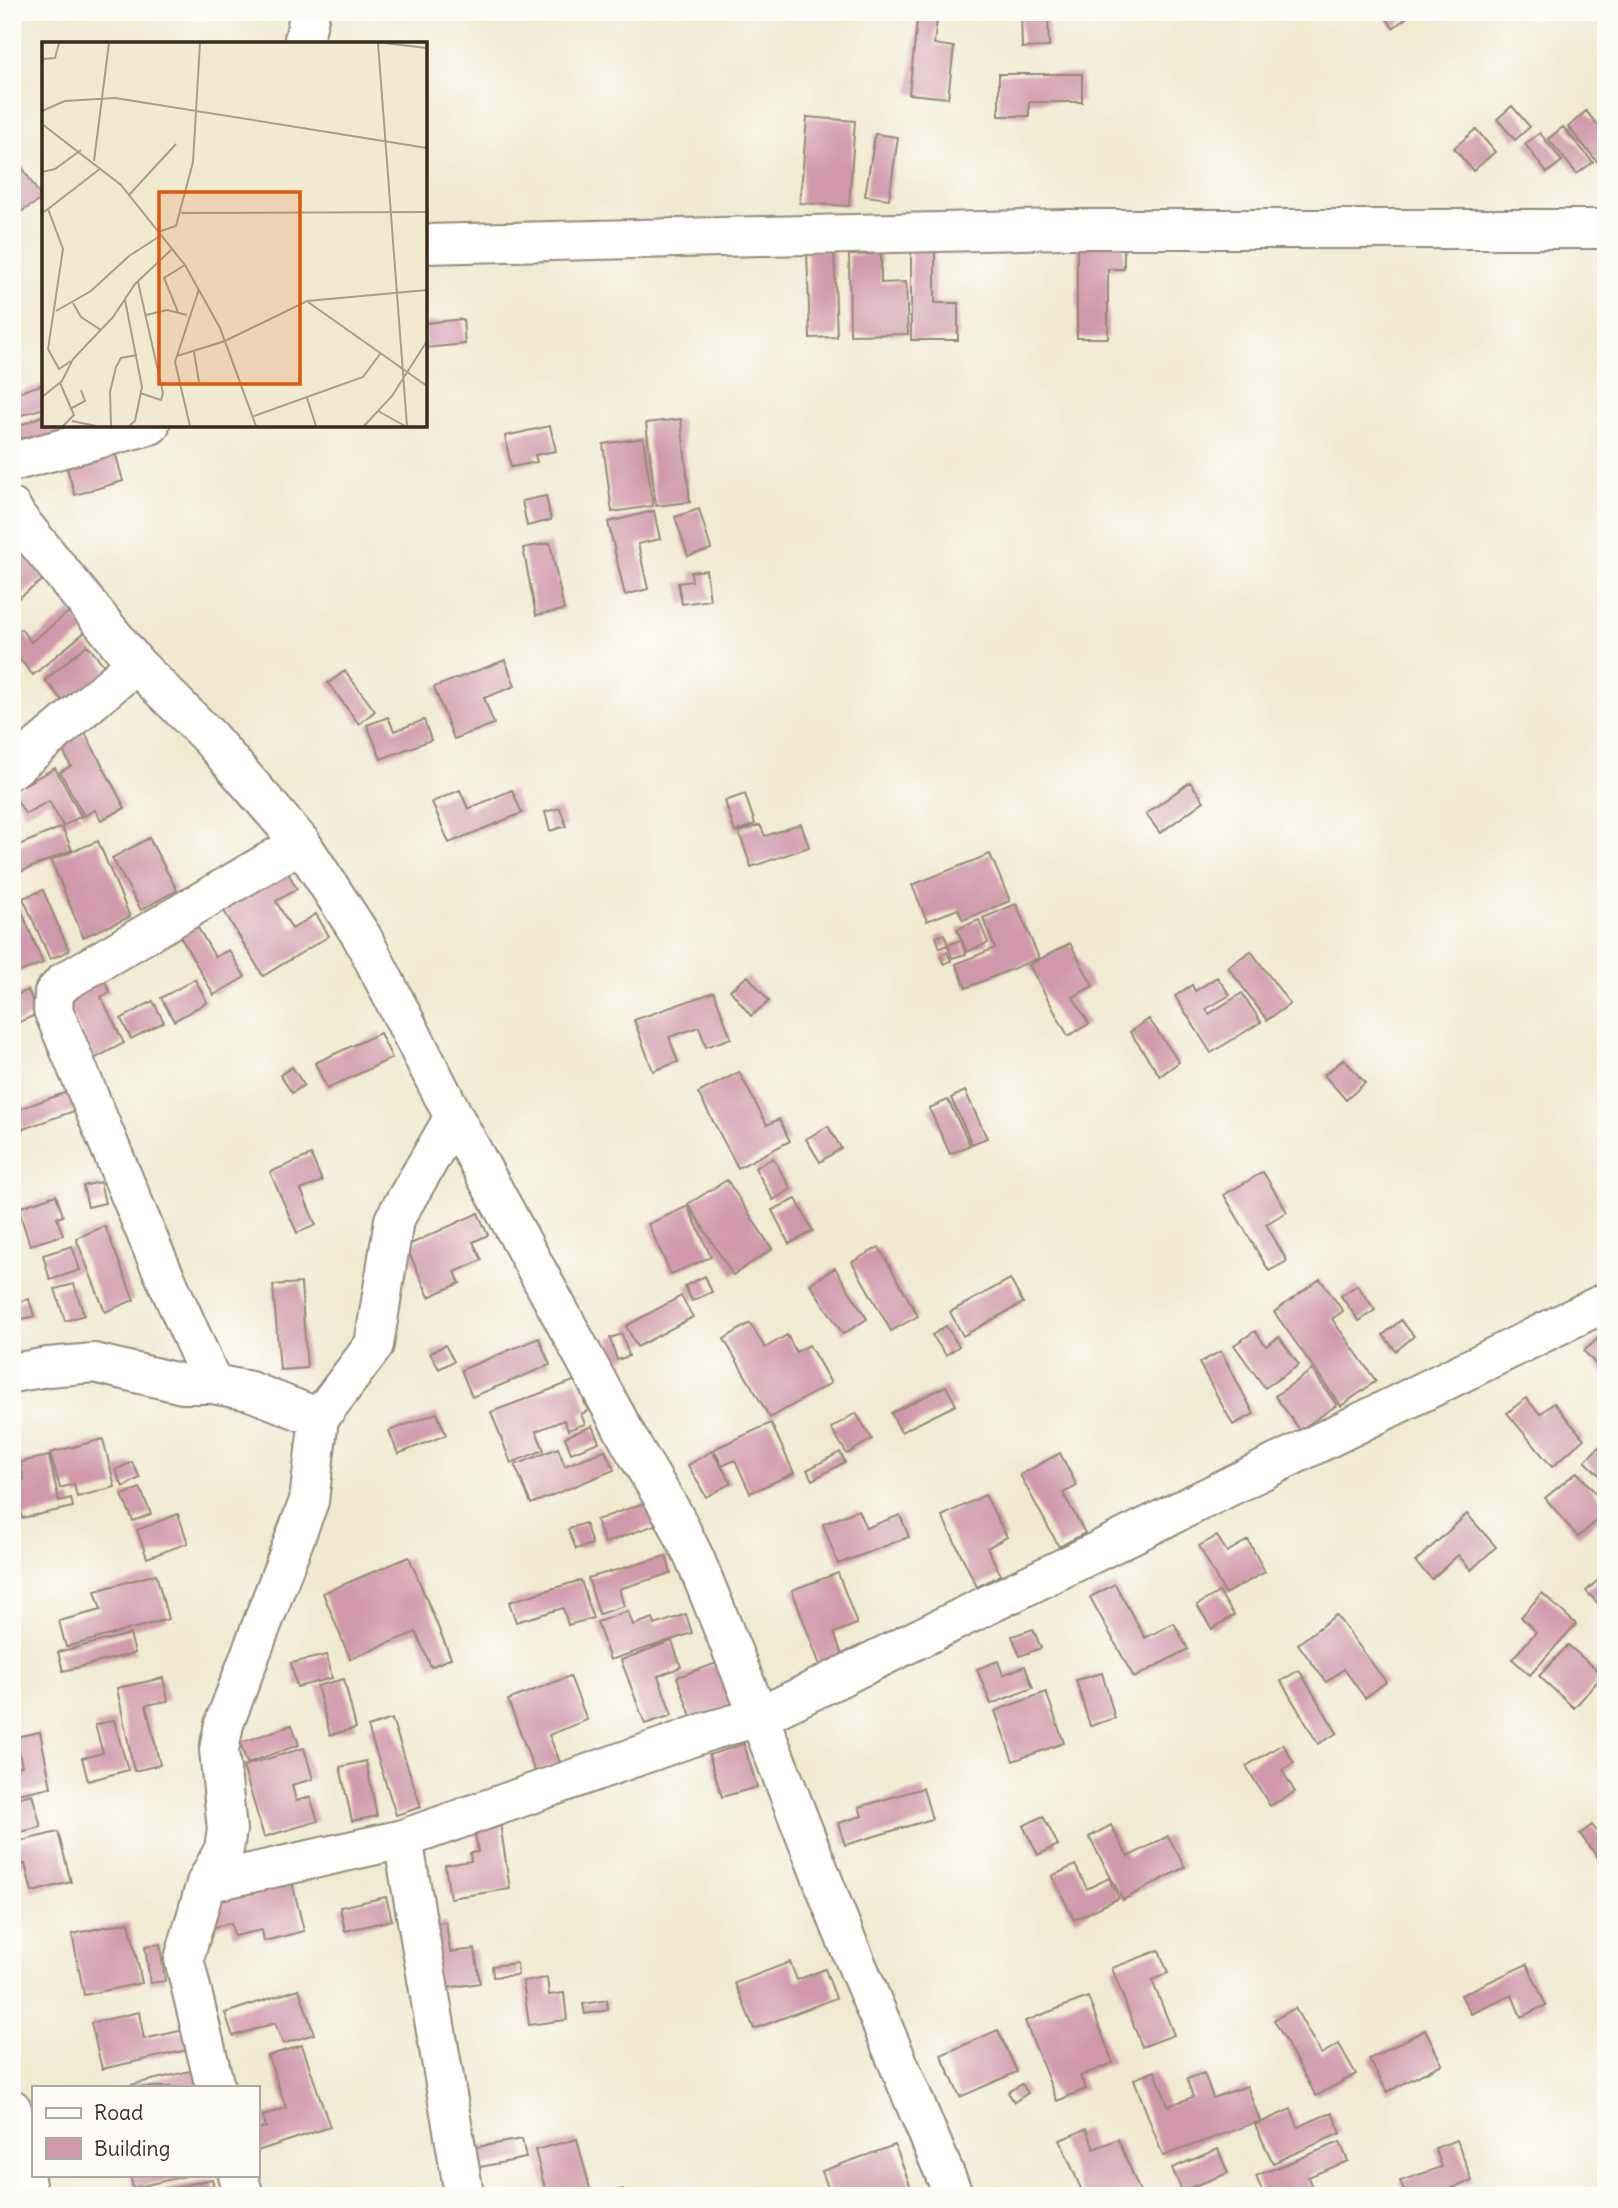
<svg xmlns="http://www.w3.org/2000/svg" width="1618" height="2208" viewBox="0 0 1618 2208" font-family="Delius,sans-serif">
	<rect width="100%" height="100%" fill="#fdfcf7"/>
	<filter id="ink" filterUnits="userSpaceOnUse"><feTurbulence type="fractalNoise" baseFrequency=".0143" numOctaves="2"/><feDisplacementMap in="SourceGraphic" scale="14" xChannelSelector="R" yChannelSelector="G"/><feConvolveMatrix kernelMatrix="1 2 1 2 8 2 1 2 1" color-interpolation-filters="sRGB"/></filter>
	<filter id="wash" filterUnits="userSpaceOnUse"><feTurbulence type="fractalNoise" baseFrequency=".00686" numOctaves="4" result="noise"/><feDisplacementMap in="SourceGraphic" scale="28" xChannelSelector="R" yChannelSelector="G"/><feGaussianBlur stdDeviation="1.57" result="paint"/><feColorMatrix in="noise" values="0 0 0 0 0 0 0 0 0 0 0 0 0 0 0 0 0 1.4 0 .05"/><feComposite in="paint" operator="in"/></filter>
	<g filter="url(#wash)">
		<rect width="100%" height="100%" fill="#f1ead1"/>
		<g id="blocks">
			<path fill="#d099ab" d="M918 12H938L934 44 954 47 948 98 909 94Z
				M1021 12H1048L1049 47 1022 48Z
				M1382 12H1414L1393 28Z
				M999 74H1082V102H1029V116H999Z
				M1512 106 1530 127 1515 140 1497 119Z
				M1586 111 1606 135V172L1568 127Z
				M807 117 855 121 849 206 800 203Z
				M1563 127 1593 162 1577 174 1548 139Z
				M1476 129 1495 152 1473 171 1454 148Z
				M1540 133 1562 161 1547 173 1525 144Z
				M875 134 898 137 889 199 865 196Z
				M12 151 42 199 12 217Z
				M911 238H935V303H958V340H911Z
				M1077 241H1124V269H1108V338H1077Z
				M834 250 837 337 810 338 807 251Z
				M881 254V283L906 282 908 334 850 335 849 255Z
				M463 319 465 344 425 348V323Z
				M44 384V408L12 418V394Z
				M44 415V425H62L64 432 25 449 16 427Z
				M681 419 690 502 656 506 646 423Z
				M550 426 556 451 535 455 537 462 511 467 505 436Z
				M643 438 653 506 612 512 603 444Z
				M112 441 123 481 75 495 63 455Z
				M546 496 551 520 527 526 522 501Z
				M699 509 711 549 688 556 675 517Z
				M654 511 660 539 638 544 648 589 625 595 608 522Z
				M550 543 564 610 536 615 523 548Z
				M22 550 44 579 12 603V557Z
				M706 570 710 600 682 604 678 583 692 581 691 572Z
				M70 611 86 631 33 675 16 655 19 652 12 645V636L21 629 31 642Z
				M87 645 108 670 66 705 45 680Z
				M505 660 515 686 484 698 494 724 454 739 434 687Z
				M345 671 375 711 359 724 328 683Z
				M388 717 394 731 424 720 431 740 381 759 367 725Z
				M85 733 125 808 101 820 95 810 84 816 60 772 71 766 61 747Z
				M55 768 81 816 63 826 49 801 25 814 12 791Z
				M1190 782 1204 801 1160 833 1146 814Z
				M460 790 468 809 512 790 522 813 449 843 432 802Z
				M745 794 755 824 735 832 725 801Z
				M560 808 566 826 550 831 545 812Z
				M801 824 809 847 751 867 739 832 760 825 765 836Z
				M62 827 72 850 18 873 12 860V848Z
				M149 838 177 890 141 910 112 858Z
				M98 841 130 917 83 937 51 860Z
				M990 854 1010 901 963 920 958 909 927 921 912 885Z
				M280 858 297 889 276 901 292 929 316 914 329 936 263 976 215 896Z
				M12 888 43 963 12 975Z
				M43 890 69 951 50 959 23 898Z
				M1016 904 1039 958 966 988 956 964 995 948 983 918Z
				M193 919 215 957 229 950 245 977 214 995 176 929Z
				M979 920 988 943 967 952 957 929Z
				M944 934 948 945 940 948 936 937Z
				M961 940 966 954 952 958 948 945Z
				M1070 943 1093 986 1073 997 1089 1024 1068 1036 1029 965Z
				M1251 951 1290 1004 1267 1020 1228 967Z
				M947 952 951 961 944 964 940 956Z
				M100 972 110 992 101 997 124 1043 94 1059 61 992Z
				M748 976 769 1001 751 1016 730 990Z
				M1217 977 1230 995 1206 1009 1209 1014 1242 993 1261 1022 1211 1053 1175 996 1192 985 1195 991Z
				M195 979 207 1002 174 1021 161 998Z
				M28 990 38 1014 12 1025V997Z
				M714 992 731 1038 706 1047 699 1027 669 1037 678 1062 653 1071 634 1020Z
				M153 1001 164 1022 131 1039 121 1019Z
				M1149 1019 1179 1062 1160 1076 1130 1032Z
				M380 1033 392 1058 327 1089 315 1063Z
				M1344 1059 1365 1083 1346 1100 1324 1075Z
				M292 1067 304 1085 292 1093 280 1075Z
				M739 1072 767 1125 779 1119 790 1141 738 1168 698 1093Z
				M73 1090 80 1109 23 1129 16 1110Z
				M965 1091 987 1138 972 1144 951 1098Z
				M948 1100 970 1145 950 1154 929 1108Z
				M828 1126 841 1148 820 1162 806 1139Z
				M311 1155 322 1181 301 1190 316 1225 297 1233 270 1172Z
				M773 1158 791 1189 773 1200 755 1168Z
				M1263 1172 1287 1212 1266 1224 1287 1261 1269 1271 1224 1195Z
				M727 1180 772 1249 733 1275 688 1204Z
				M100 1182 105 1203 88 1207 83 1186Z
				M56 1195 63 1216 57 1218 63 1235 30 1245 18 1208Z
				M796 1199 813 1231 789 1244 772 1210Z
				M688 1206 711 1257 671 1274 648 1224Z
				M478 1213 488 1235 473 1242 482 1260 455 1272 460 1283 429 1297 406 1246Z
				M105 1226 134 1300 105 1312 76 1238Z
				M72 1246 80 1270 50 1280 43 1255Z
				M879 1247 918 1316 891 1331 852 1262Z
				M835 1268 867 1319 843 1334 810 1284Z
				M705 1276 712 1292 692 1301 685 1286Z
				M1010 1279 1023 1303 963 1336 950 1312Z
				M1320 1279 1343 1311 1332 1319 1376 1381 1341 1406 1274 1312Z
				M301 1283 307 1368 280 1370 273 1285Z
				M74 1284 84 1315 65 1321 55 1289Z
				M1357 1285 1375 1310 1359 1321 1341 1296Z
				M681 1296 693 1317 637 1347 626 1326Z
				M29 1299 34 1316 19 1320 14 1303Z
				M1401 1320 1414 1336 1396 1351 1383 1335Z
				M750 1323 765 1348 787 1335 796 1352 809 1345 831 1383 770 1418 724 1339Z
				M946 1326 959 1346 946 1355 932 1335Z
				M1255 1331 1266 1346 1279 1337 1299 1365 1265 1388 1234 1345Z
				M1604 1333 1606 1335V1376L1584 1351Z
				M622 1334 629 1356 617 1360 610 1338Z
				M539 1338 550 1365 472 1397 461 1370Z
				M445 1345 454 1361 439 1369 430 1353Z
				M1221 1351 1254 1414 1233 1425 1199 1363Z
				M1312 1370 1337 1405 1300 1430 1275 1396Z
				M576 1380 588 1411 581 1414 585 1424 568 1430 564 1420 536 1431 544 1450 511 1463 491 1412Z
				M946 1386 956 1405 901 1432 891 1413Z
				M1526 1398 1540 1414 1554 1403 1584 1439 1552 1467 1507 1413Z
				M437 1413 446 1435 398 1454 389 1431Z
				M856 1413 872 1439 847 1454 831 1428Z
				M771 1423 794 1473 750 1493 735 1460 722 1466 714 1449Z
				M592 1426 599 1442 571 1453 565 1437Z
				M103 1439 115 1487 77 1497 74 1484 60 1488 50 1453Z
				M1599 1447 1606 1454V1482L1585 1461Z
				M558 1448 565 1466 605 1450 614 1470 531 1504 515 1465Z
				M712 1451 731 1483 706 1497 688 1465Z
				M840 1452 845 1462 812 1480 807 1470Z
				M1060 1453 1077 1486 1063 1493 1085 1533 1059 1547 1020 1475Z
				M49 1456 59 1501 71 1498 73 1507 22 1518 14 1482 24 1479 21 1462Z
				M132 1462 140 1478 123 1487 115 1470Z
				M1577 1472 1606 1505V1513L1578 1537 1545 1498Z
				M140 1488 151 1514 133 1521 122 1495Z
				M985 1495 1007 1537 987 1548 1001 1575 977 1587 942 1516Z
				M647 1502 655 1525 605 1543 596 1520Z
				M858 1510 866 1528 900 1515 909 1537 838 1564 823 1524Z
				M178 1514 188 1543 147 1558 137 1530Z
				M1467 1514 1496 1547 1471 1570 1458 1555 1432 1579 1415 1562Z
				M585 1523 592 1544 576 1549 568 1529Z
				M1217 1536 1227 1552 1248 1540 1265 1572 1225 1594 1199 1546Z
				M666 1556 671 1573 619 1589 624 1606 599 1614 588 1578Z
				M409 1557 451 1658 431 1667 416 1632 350 1659 323 1593Z
				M838 1573 857 1624 834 1633 845 1662 822 1671 792 1590Z
				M1606 1573V1612L1586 1591Z
				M156 1574 168 1619 66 1647 59 1621 101 1610 95 1591Z
				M581 1580 593 1618 568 1625 563 1608 516 1622 509 1602Z
				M1115 1584 1145 1638 1174 1623 1188 1649 1134 1678 1090 1597Z
				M1219 1592 1234 1615 1212 1629 1197 1605Z
				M1542 1593 1576 1624 1530 1675 1512 1659 1536 1632 1521 1617Z
				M628 1611 633 1625 653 1618 655 1625 686 1614 692 1633 610 1660 597 1622Z
				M1336 1615 1386 1682 1365 1698 1344 1669 1326 1682 1298 1644Z
				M1033 1629 1041 1648 1020 1656 1012 1636Z
				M130 1634 135 1653 63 1671 58 1652Z
				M672 1641 681 1667 658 1676 672 1715 645 1724 621 1660Z
				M1568 1645 1603 1675 1574 1708 1539 1676Z
				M327 1655 332 1678 297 1687 291 1663Z
				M998 1661 1003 1675 1025 1666 1033 1688 991 1704 977 1669Z
				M717 1663 732 1704 692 1719 677 1677Z
				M1299 1670 1337 1733 1318 1744 1281 1681Z
				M1102 1673 1115 1718 1090 1726 1076 1680Z
				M570 1676 587 1720 549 1735 560 1762 535 1772 508 1700Z
				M163 1678 168 1701 146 1705 160 1765 134 1771 117 1688Z
				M344 1679 356 1728 330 1735 317 1686Z
				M1046 1692 1064 1743 1013 1761 995 1711Z
				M392 1719 421 1807 396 1815 368 1727Z
				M114 1720 128 1770 88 1781 82 1758 103 1753 95 1725Z
				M292 1725 299 1745 247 1763 240 1743Z
				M40 1732 51 1787 12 1795V1768L22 1766 16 1737Z
				M744 1744 757 1787 722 1797 709 1755Z
				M1283 1744 1294 1763 1282 1770 1295 1792 1270 1806 1246 1766Z
				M304 1748 313 1779 292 1785 296 1801 310 1797 318 1821 264 1837 243 1766Z
				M366 1761 377 1816 352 1821 340 1767Z
				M923 1788 932 1819 845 1845 838 1823 862 1816 859 1807Z
				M32 1794 41 1827 12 1834V1799Z
				M1043 1816 1058 1845 1038 1855 1023 1826Z
				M500 1823 510 1889 450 1898 445 1865 471 1861 470 1853 478 1852 474 1827Z
				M1111 1825 1128 1857 1168 1836 1185 1867 1123 1900 1089 1837Z
				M1592 1825 1606 1843V1868L1580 1834Z
				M58 1832 71 1882 32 1892 25 1864 12 1868V1843Z
				M1075 1865 1087 1889 1109 1878 1119 1898 1074 1920 1052 1876Z
				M292 1882 304 1931 264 1941 262 1930 234 1936 231 1923 207 1929 201 1903Z
				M386 1897 392 1920 345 1931 340 1907Z
				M129 1922 142 1983 84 1995 72 1934Z
				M446 1922 450 1952 475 1949 480 1983 433 1990 423 1925Z
				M160 1944 165 1981 150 1983 145 1946Z
				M1159 1950 1168 1973 1152 1980 1174 2035 1142 2047 1112 1968Z
				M790 1962 797 1980 825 1969 836 1998 754 2029 735 1983Z
				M517 1963 518 1975 493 1977 492 1966Z
				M1527 1964 1546 2005 1521 2017 1512 1995 1471 2014 1461 1995Z
				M547 1978 549 1995 564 1993 567 2020 529 2025 523 1981Z
				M299 1989 314 2034 283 2044 275 2023 233 2036 225 2013Z
				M1088 1997 1113 2063 1080 2076 1086 2089 1057 2101 1025 2021Z
				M607 2000 608 2010 585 2014 583 2004Z
				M1295 2008 1321 2054 1339 2044 1356 2074 1316 2096 1274 2020Z
				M139 2012 144 2039 188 2029 192 2049 102 2069 91 2023Z
				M998 2030 1017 2072 960 2097 941 2055Z
				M1425 2030 1442 2064 1387 2092 1369 2059Z
				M302 2045 330 2127 257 2151V2129L266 2127 263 2116 286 2108 268 2056Z
				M199 2069 203 2087H127L126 2086Z
				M1155 2071 1168 2106 1193 2097 1187 2079 1204 2073 1213 2098 1247 2086 1260 2121 1163 2156 1134 2079Z
				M1022 2084 1028 2093 1014 2102 1008 2092Z
				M1291 2109 1298 2127 1332 2112 1341 2133 1273 2163 1255 2125Z
				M1086 2129 1094 2149 1118 2139 1142 2196H1084L1060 2140Z
				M522 2139 526 2158 470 2169 466 2149Z
				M577 2139 592 2196H547L535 2150Z
				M1457 2140 1472 2181 1430 2196H1406L1400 2181 1442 2167 1435 2148Z
				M1340 2142 1348 2161 1308 2177 1314 2193 1307 2196H1264L1256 2176Z
				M895 2145 914 2196H831L822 2171Z
				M1218 2149 1228 2173 1182 2191 1172 2168Z
				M130 2175H186V2176L133 2188Z
				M212 2179 216 2196H145V2195Z
				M623 2189 625 2196H601L600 2195Z"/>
		</g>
	</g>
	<g filter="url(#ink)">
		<use href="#blocks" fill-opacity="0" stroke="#968a78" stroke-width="2"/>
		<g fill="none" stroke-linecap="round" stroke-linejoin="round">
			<defs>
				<path id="minor" d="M303 44 310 12
					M425 244 1064 229H1606
					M12 462 150 425
					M12 508 16 516 136 664 209 737 301 843 362 937 454 1117 630 1442 673 1514 695 1559 759 1717 843 1932 954 2196
					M12 769 136 664
					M12 1373 48 1367 94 1363 183 1384H213L250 1391 319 1418
					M213 1384 153 1250 53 1010 54 993 64 982 301 843
					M403 1839 463 2188
					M206 1883 403 1839 709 1731 759 1717 1606 1302
					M215 2087 184 1959 206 1883 224 1849 227 1830 219 1750 224 1724 309 1501 319 1418 374 1345 394 1220 454 1117
					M12 2109 28 2196
					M238 2175 244 2196"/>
			</defs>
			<use href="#minor" stroke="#968a78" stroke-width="42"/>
			<use href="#minor" stroke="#fff" stroke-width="38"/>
		</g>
	</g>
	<g transform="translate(42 42)">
		<rect width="385" height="385" fill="#f1ead1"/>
		<path fill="none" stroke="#a89d89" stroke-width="2" d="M336 1 365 384M342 1 385 6M0 17 13 16 17 1M0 69 23 59 73 56 385 106M0 82 79 143 143 223 178 286 214 384M52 119 67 1M0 130 13 127 39 108M87 153 134 102M6 167 59 126M0 171 6 167 21 207 6 307 17 327 29 319M139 171 385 170M116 190 134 184 151 120 158 1M96 240 121 351 119 358 98 351M83 258 100 345 93 379 87 384M266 260 385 344M31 261 39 275 59 288M14 269 49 249 87 214 118 194M136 270 122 236 143 223M104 273 125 268 145 273M152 310 157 340M135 314 183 299 265 259 385 248M18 341 32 373 21 384M0 355 20 339 31 317 71 275 93 242 129 208M265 356 274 384M28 367 43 359 39 348M336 369 363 384M212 374 321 335 338 312M30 379 54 384M69 384 68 350 74 325 79 316 95 313M148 384 133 320 157 247M322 384 350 354 385 299"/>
		<path fill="#df570d" fill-opacity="0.15" stroke="#df570d" stroke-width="3.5" d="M117 150H258V342H117Z"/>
		<rect width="385" height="385" fill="none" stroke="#3b2a1e" stroke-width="3.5"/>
	</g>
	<rect width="1618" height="2208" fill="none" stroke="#fdfcf7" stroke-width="42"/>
	<rect x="32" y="2086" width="228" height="91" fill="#fdfcf7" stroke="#afa8a0" stroke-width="2"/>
	<rect x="46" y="2108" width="35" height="10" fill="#ffffff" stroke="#afa8a0" stroke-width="2"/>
	<text x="94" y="2120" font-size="21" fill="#3b2a1e">Road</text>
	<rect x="46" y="2138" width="35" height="21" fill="#d099ab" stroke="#afa8a0" stroke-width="2"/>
	<text x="94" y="2156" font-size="21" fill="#3b2a1e">Building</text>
</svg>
